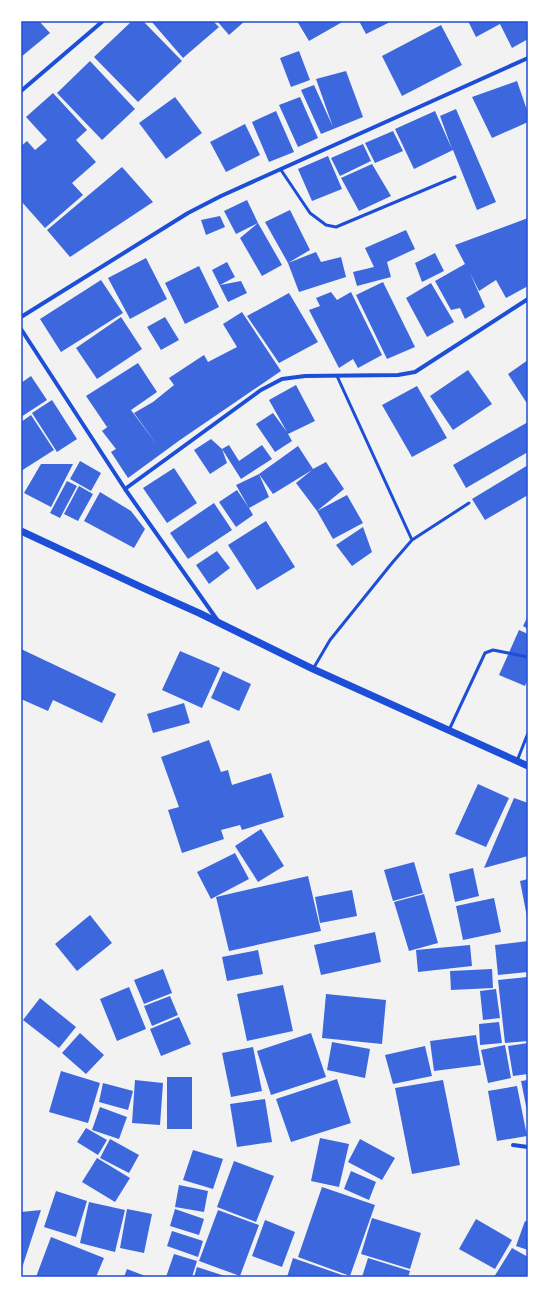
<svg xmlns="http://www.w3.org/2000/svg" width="549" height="1298" viewBox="0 0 549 1298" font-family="'Exo 2',sans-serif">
	<rect width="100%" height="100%" fill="#f2f2f2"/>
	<path fill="#3d67dc" d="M21 21H39L50 33 21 57Z
		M132 21H143L182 61 138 102 94 57Z
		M151 21H213L219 27 183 58Z
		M217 21H245L229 35Z
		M297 21H344L309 41Z
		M359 21H392L366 34Z
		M468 21H528V39L512 48 500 24 476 37Z
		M441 25 462 65 402 96 382 56Z
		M299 51 310 80 291 87 280 58Z
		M90 61 135 109 102 140 57 93Z
		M346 71 363 117 321 134 301 90 314 85 333 127 316 79Z
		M517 81 528 113V122L492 138 472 97Z
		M53 93 87 130 76 140 96 162 72 183 83 195 45 228 21 201V146L27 141 35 150 47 140 26 117Z
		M175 97 202 133 166 159 139 123Z
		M300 97 318 138 298 147 279 105Z
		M456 109 496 202 477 210 453 150 414 169 395 129 435 111 452 149 440 116Z
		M276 111 294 152 269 162 252 122Z
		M245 124 260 155 226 172 210 142Z
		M393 131 403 151 375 163 365 143Z
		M363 144 371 161 340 176 331 158Z
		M328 156 342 189 312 201 298 169Z
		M372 164 391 196 359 211 341 178Z
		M122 167 153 202 70 257 47 230Z
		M247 200 258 223 282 265 262 276 240 238 258 223 236 234 224 211Z
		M290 210 310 250 288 263 316 252 321 262 341 257 346 277 299 292 288 263 265 222Z
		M220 216 225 227 206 235 201 220Z
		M528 218V286L506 298 496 280 479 291 470 273 485 307 465 319 460 308 451 310 435 281 465 264 455 245Z
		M406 230 415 249 387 262 391 277 357 286 353 272 374 267 365 248Z
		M435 253 444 271 422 282 415 263Z
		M146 258 167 299 130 319 108 278Z
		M227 262 235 277 220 285 241 281 247 293 228 302 212 270Z
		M199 266 219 307 185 324 165 283Z
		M101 280 123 313 61 352 40 319Z
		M383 282 415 347 387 359 356 295Z
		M431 283 454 322 427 337 406 298Z
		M331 292 337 300 351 292 382 355 358 368 353 359 339 368 309 310 320 306 316 298Z
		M289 293 318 342 279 363 247 316Z
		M242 312 281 371 180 440 128 478 111 452 116 449 102 431 110 425 107 427 86 396 138 363 157 392 131 410 158 446 134 413 153 402 174 385 169 378 204 355 208 362 237 347 223 324Z
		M121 317 142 349 97 379 76 348Z
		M165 317 179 340 161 350 147 327Z
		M528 360V405L508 374Z
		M468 370 492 404 453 430 430 396Z
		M31 376 47 400 21 417V383Z
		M296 385 315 421 288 434 292 441 275 452 256 424 273 413 287 432 269 400Z
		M417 386 447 438 412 457 382 405Z
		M52 400 77 439 57 452 32 413Z
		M31 415 54 450 21 471V422Z
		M528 422V452L466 488 453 465Z
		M211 439 222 449 229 445 239 461 262 445 272 459 241 479 222 449 227 463 210 474 194 450Z
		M298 446 313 469 326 462 344 489 317 511 347 495 363 523 333 539 317 511 296 483 312 470 273 494 259 474Z
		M80 461 101 473 91 491 70 479Z
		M41 464H73L51 507 24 493Z
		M528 465V495L485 520 472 499Z
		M174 468 197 503 167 523 143 488Z
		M259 474 269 497 249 508 253 515 236 527 219 502 237 490 249 508 236 485Z
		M67 481 77 486 60 518 50 513Z
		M79 486 93 494 78 521 64 514Z
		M100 492 131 511 145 529 134 548 84 521Z
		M214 503 232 530 188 559 170 533Z
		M266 521 295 567 257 590 228 545Z
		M363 527 372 552 352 566 336 545Z
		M217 551 230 568 209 584 196 565Z
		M528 616V629L523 626Z
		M519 630 528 634V678L525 686 499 675Z
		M21 649 116 694 102 723 53 700 48 711 21 699Z
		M180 651 220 668 202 708 162 690Z
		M223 671 251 684 239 711 211 698Z
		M184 703 190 723 153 733 147 714Z
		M209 740 221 772 228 770 232 785 271 773 284 817 242 830 240 825 221 830 224 839 182 853 168 810 179 807 161 757Z
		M478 784 509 798 486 847 455 834Z
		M514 798 528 803V856L484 868Z
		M261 829 284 866 258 882 235 846Z
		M235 853 249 879 211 899 197 872Z
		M414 862 423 893 393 901 384 870Z
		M473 868 479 896 455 902 449 874Z
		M308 876 321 931 229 951 216 897Z
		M528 879V917H527L520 881Z
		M352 890 357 916 320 923 315 897Z
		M424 894 438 943 409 951 394 902Z
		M494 898 501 932 463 940 456 906Z
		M90 915 112 943 77 971 55 944Z
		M375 932 381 962 321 975 314 945Z
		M528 941V972L498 975 495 945Z
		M470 945 472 966 418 972 416 950Z
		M258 950 263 974 227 981 222 957Z
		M163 969 172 993 144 1004 134 980Z
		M492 969 493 988 451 990 450 971Z
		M527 977 528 1041 505 1043 498 980Z
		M283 985 293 1031 247 1041 237 994Z
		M129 987 146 1029 117 1041 100 999Z
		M496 989 500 1018 483 1020 480 991Z
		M326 994 386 1000 382 1044 322 1038Z
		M170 996 178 1015 152 1026 144 1006Z
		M40 998 76 1027 59 1048 23 1020Z
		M179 1017 191 1044 161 1056 150 1029Z
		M499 1022 502 1043 480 1045 479 1024Z
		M80 1033 104 1055 86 1074 62 1053Z
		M311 1033 326 1077 271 1095 257 1051Z
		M476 1035 481 1065 434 1071 430 1041Z
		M332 1042 370 1049 365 1078 327 1070Z
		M528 1043V1074L513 1076 508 1046Z
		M505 1045 511 1078 488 1083 481 1050Z
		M425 1046 432 1076 393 1084 385 1055Z
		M253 1047 262 1091 231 1097 222 1053Z
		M61 1071 100 1083 88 1123 49 1112Z
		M167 1077H192V1129H167Z
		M337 1079 351 1123 291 1142 276 1099Z
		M135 1080 163 1083 160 1125 132 1123Z
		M443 1080 460 1165 412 1174 395 1088Z
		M528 1080V1111H527L521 1081Z
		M103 1083 133 1091 128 1110 99 1102Z
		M517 1086 527 1136 497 1141 488 1091Z
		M265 1099 272 1142 237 1147 230 1104Z
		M100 1107 127 1117 119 1139 92 1130Z
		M86 1128 107 1140 98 1155 77 1142Z
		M320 1138 349 1144 339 1187 311 1181Z
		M110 1139 139 1155 129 1173 100 1158Z
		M360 1139 395 1158 382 1180 348 1162Z
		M193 1150 223 1159 213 1189 183 1180Z
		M97 1158 130 1178 115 1202 82 1182Z
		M234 1161 274 1176 256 1222 217 1207Z
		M351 1171 376 1182 369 1200 344 1189Z
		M179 1185 208 1191 204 1212 175 1207Z
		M322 1187 375 1205 350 1276 298 1257Z
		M56 1191 87 1201 76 1237 44 1227Z
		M89 1202 125 1210 115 1252 80 1243Z
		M127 1209 152 1214 144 1253 120 1248Z
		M175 1209 204 1219 199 1235 170 1226Z
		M41 1210 21 1271V1212Z
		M218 1210 259 1225 240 1276 199 1261Z
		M372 1218 421 1233 410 1269 361 1254Z
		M476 1219 512 1240 495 1269 459 1249Z
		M265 1220 295 1232 282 1267 252 1256Z
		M525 1221 528 1222V1250L516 1246Z
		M172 1231 203 1241 198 1257 167 1246Z
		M51 1237 104 1258 96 1277H36Z
		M512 1248 528 1257V1277H494Z
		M174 1254 197 1261 192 1277H166Z
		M293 1258 348 1277H287Z
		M368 1258 410 1271 408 1277H362Z
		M197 1267 228 1277H194Z
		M127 1269 148 1277H124Z"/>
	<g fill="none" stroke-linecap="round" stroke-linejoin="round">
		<path stroke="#1d4ed8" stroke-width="3" d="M281 170 310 213 326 225 336 227 455 177
			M337 376 412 540
			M313 669 330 640 392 563 412 540 469 503
			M449 730 485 653 493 650 528 657
			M517 761 528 733"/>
		<path stroke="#1d4ed8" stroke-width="4" d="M21 91 103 21
			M21 317 188 213 221 196 528 58
			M21 329 125 489 218 621
			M125 489 261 390 282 379 305 376 398 375 415 372 528 299
			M513 1145 528 1147"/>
		<path stroke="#1d4ed8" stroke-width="7" d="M21 531 141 587 199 613 313 669 528 766"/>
	</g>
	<rect width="549" height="1298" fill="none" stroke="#ffffff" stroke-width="44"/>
	<rect x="22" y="22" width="505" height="1254" fill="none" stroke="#1d4ed8" stroke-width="1.5"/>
</svg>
